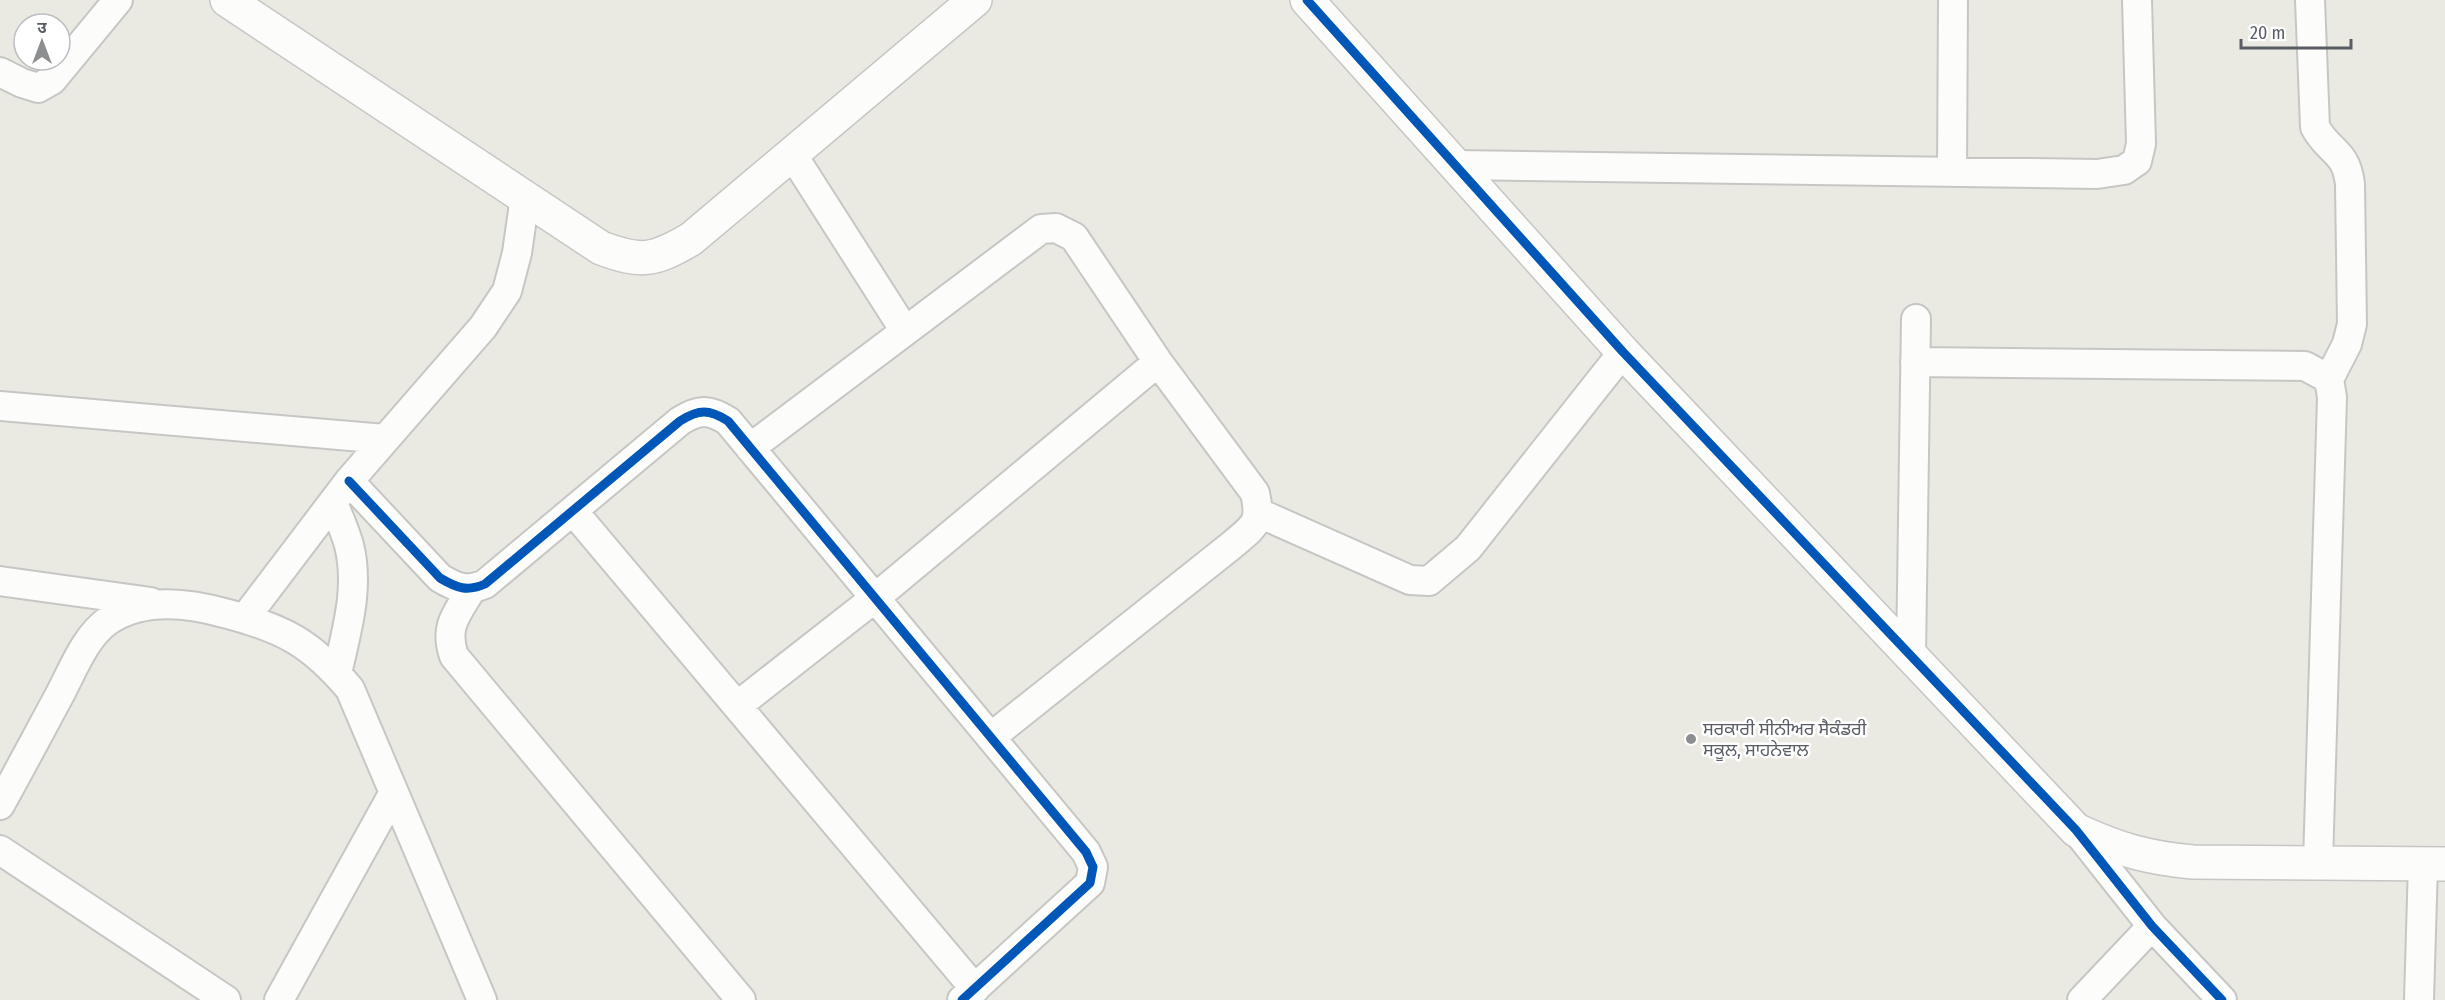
<svg xmlns="http://www.w3.org/2000/svg" width="2445" height="1000" viewBox="0 0 2445 1000" font-family="'Fira Sans Condensed','Noto Sans Devanagari','Noto Sans Gurmukhi',sans-serif">
	<rect width="100%" height="100%" fill="#eae9e2"/>
	<g fill="none" stroke-linecap="round" stroke-linejoin="round">
		<defs>
			<path id="street" d="M2310 0 2315 127C2329 153 2346 150 2350 184L2352 324 2347 344 2329 379
				M0 72 22 83 38 88 52 80 118 0
				M792 154 905 331
				M1455 165 2097 174 2124 170 2137 161 2141 144 2137 0
				M1952 172 1953 0
				M1915 362 2305 366 2329 379 2332 397 2318 863
				M0 406 385 439
				M750 448 1041 229 1056 228 1074 237 1158 362 1255 493C1262 524 1254 526 1232 545L991 737
				M349 481 440 578C457 588 467 592 485 584L680 421C699 409 709 409 728 421L1086 852 1093 867 1090 883 962 1000
				M333 502C338 516 345 531 349 545 360 589 346 632 337 674
				M573 511 975 989
				M1259 513 1410 580 1429 581 1468 548 1623 352
				M0 581 151 602
				M471 590C456 615 444 627 454 656L741 1000
				M245 618 349 481 483 327 507 291 517 253 525 197
				M1911 656 1916 319
				M737 706 875 598 1158 362
				M0 805C20 769 39 733 59 696 72 672 85 636 109 620 145 597 189 603 228 614 285 629 312 644 350 689L482 1000
				M2076 830 2152 926 2222 1000
				M0 850 226 1000
				M279 1000 393 794
				M2082 1000 2152 926
				M2419 1000 2423 864"/>
			<path id="secondary" d="M227 0 601 248C641 263 654 261 691 239L975 0
				M1307 0 1623 352 2076 830C2117 849 2147 858 2193 862L2445 864"/>
		</defs>
		<use href="#street" stroke="#c6c7c5" stroke-width="32"/>
		<use href="#secondary" stroke="#c6c6c5" stroke-width="36"/>
		<use href="#street" stroke="#fcfcfb" stroke-width="28"/>
		<use href="#secondary" stroke="#fcfcfb" stroke-width="33"/>
		<defs>
			<path id="cycleway" d="M1307 0 1623 352 2076 830 2152 926 2222 1000
				M349 481 440 578C457 588 467 592 485 584L680 421C699 409 709 409 728 421L1086 852 1093 867 1090 883 962 1000"/>
		</defs>
		<use href="#cycleway" stroke="#fff" stroke-width="13"/>
		<use href="#cycleway" stroke="#0057b8" stroke-width="9"/>
	</g>
	<circle fill="#8c8e8f" stroke="#fff" stroke-width="2" cx="1691" cy="739" r="6"/>
	<g text-anchor="middle" dominant-baseline="central" stroke-width="5" stroke-linejoin="round" paint-order="stroke">
		<g font-size="18" fill="#595d63" stroke="#fff" text-anchor="start">
			<text x="1703" y="729">ਸਰਕਾਰੀ ਸੀਨੀਅਰ ਸੈਕੰਡਰੀ<tspan x="1703" dy="21">ਸਕੂਲ, ਸਾਹਨੇਵਾਲ</tspan></text>
		</g>
	</g>
	<g transform="translate(42 42)"><circle r="28" fill="#ffffff" stroke="#bdbec1" stroke-width="1.5"/>
	<path d="M0-4.5L10 22L0 15L-10 22Z" fill="#8c8e8f"/>
	<text y="-9" font-size="16" font-weight="bold" text-anchor="middle" fill="#595d63">उ</text>
	</g>
	<path d="M2241 39v9h110v-9" fill="none" stroke="#595d63" stroke-width="3"/>
	<text x="2250" y="39" font-size="18" fill="#595d63" stroke="#ffffff" stroke-width="4.5" paint-order="stroke">20 m</text>
</svg>
